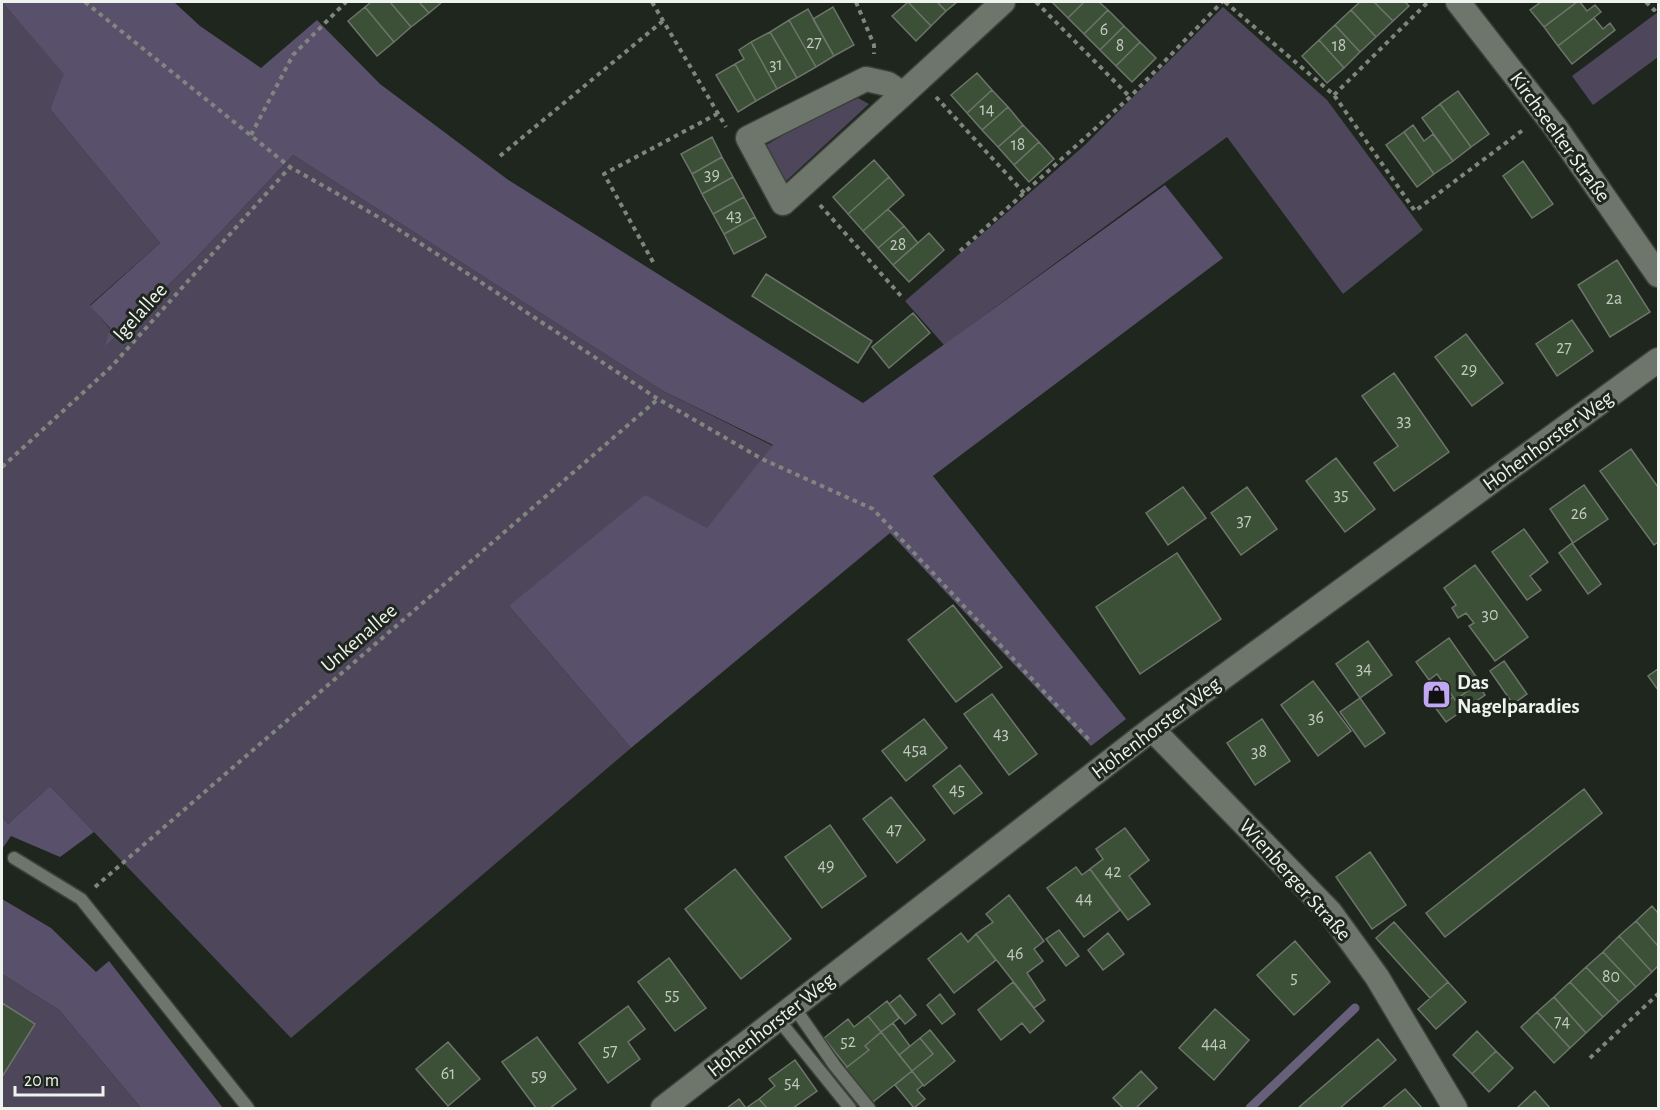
<svg xmlns="http://www.w3.org/2000/svg" width="1660" height="1110" viewBox="0 0 1660 1110" font-family="'Alegreya Sans',sans-serif">
	<rect width="100%" height="100%" fill="#1f261e"/>
	<path fill="#4e475c" d="M2 2 65 74 50 109 160 243 90 305 110 329 106 346 196 258 293 155 663 391 773 446 707 529 509 606 631 748 291 1038 50 786 8 824 2 817Z
		M1223 7 1327 100 1423 230 1343 294 1227 137 944 345 905 301 1085 145Z
		M1658 12V57L1593 105 1572 76Z
		M858 98 869 104 785 182 763 147 793 129Z
		M2 974 59 1010 141 1108H2Z"/>
	<path fill="#59506c" d="M2 2H174L200 26 261 68 317 20 380 84 507 179 863 403 1165 185 1223 258 933 476 1126 719 1091 746 890 533 631 748 509 606 645 495 707 528 773 445 663 391 293 155 196 258 105 347 110 328 90 306 160 243 50 109 64 74Z
		M50 786 94 832 60 857 11 836 2 849V817L8 824Z
		M2 899 51 928 96 972 109 961 223 1108H141L59 1010 2 974Z"/>
	<g fill="none" stroke-linecap="round" stroke-linejoin="round">
		<path stroke="#685f7b" stroke-width="9" d="M1250 1108 1355 1008"/>
	</g>
	<path fill="#3c4f37" stroke="#6d756b" stroke-width="1.5" d="M371 2H390L411 27 394 42 365 7Z
		M390 2H419L429 13 411 27Z
		M419 2H442L429 13Z
		M908 2 931 26 916 41 892 16Z
		M908 2H937L946 11 931 26Z
		M937 2H957L946 11Z
		M1052 2H1084L1068 18Z
		M1084 2H1099L1108 10 1084 34 1068 18Z
		M1360 2H1374L1393 21 1376 37 1351 10Z
		M1374 2H1405L1409 6 1393 21Z
		M1541 2H1577L1544 27 1530 10Z
		M1577 2H1580L1587 11 1595 5 1601 12 1558 46 1544 27Z
		M365 7 394 42 377 56 348 21Z
		M833 7 854 45 834 56 813 19Z
		M808 9 834 56 816 67 789 20Z
		M1108 10 1124 26 1100 50 1084 34Z
		M1351 10 1376 37 1360 52 1335 25Z
		M1594 18 1603 29 1610 23 1615 30 1572 64 1558 46Z
		M789 20 816 67 797 78 770 32Z
		M1335 25 1360 52 1344 68 1319 40Z
		M1124 26 1140 42 1116 66 1100 50Z
		M770 32 797 78 777 89 751 42Z
		M1319 40 1344 68 1327 83 1302 56Z
		M751 42 777 89 756 101 735 64 744 59 739 50Z
		M1140 42 1156 58 1132 82 1116 66Z
		M735 64 756 101 738 112 716 75Z
		M977 73 992 90 967 113 951 95Z
		M992 90 1008 107 982 130 967 113Z
		M1458 91 1489 134 1471 147 1440 104Z
		M1440 104 1471 147 1453 161 1422 118Z
		M1008 107 1023 125 998 147 982 130Z
		M1023 125 1039 142 1014 165 998 147Z
		M1413 125 1424 141 1433 134 1453 161 1434 174 1404 132Z
		M1404 132 1434 174 1417 187 1386 145Z
		M712 137 722 157 692 174 681 154Z
		M1039 142 1054 159 1029 182 1014 165Z
		M722 157 733 177 702 194 692 174Z
		M874 160 889 177 848 214 833 197Z
		M1523 161 1553 204 1532 218 1503 176Z
		M733 177 744 197 713 214 702 194Z
		M889 177 904 195 863 231 848 214Z
		M744 197 755 217 724 234 713 214Z
		M888 209 904 226 878 248 863 231Z
		M755 217 766 237 734 254 724 234Z
		M904 226 918 243 893 265 878 248Z
		M929 233 944 250 909 282 893 265Z
		M1617 260 1650 312 1610 337 1578 285Z
		M766 274 872 341 858 363 752 296Z
		M913 313 930 333 889 368 872 347Z
		M1572 320 1593 351 1557 376 1536 344Z
		M1466 334 1503 383 1472 406 1435 357Z
		M1394 373 1449 452 1394 491 1374 463 1398 446 1362 396Z
		M1631 449 1658 487V542L1654 545 1600 471Z
		M1336 458 1375 509 1345 532 1306 481Z
		M1584 485 1608 519 1573 543 1550 509Z
		M1183 487 1206 518 1168 545 1146 513Z
		M1247 487 1277 529 1241 555 1211 513Z
		M1524 529 1548 562 1530 576 1541 590 1527 600 1492 552Z
		M1572 543 1601 584 1588 594 1559 553Z
		M1177 553 1221 619 1140 674 1096 607Z
		M1475 565 1528 637 1495 661 1469 626 1474 623 1466 613 1458 618 1452 608 1456 605 1444 588Z
		M953 605 1002 667 956 702 908 640Z
		M1449 638 1480 682 1455 700 1437 674 1429 680 1416 662Z
		M1368 641 1392 675 1360 698 1336 664Z
		M1504 661 1527 694 1513 704 1490 671Z
		M1658 669V690L1648 676Z
		M1313 681 1351 731 1318 756 1281 705Z
		M1478 684 1485 695 1446 722 1426 695 1439 686 1449 700 1453 697 1455 700Z
		M992 694 1037 754 1009 775 964 714Z
		M1360 698 1385 733 1365 747 1340 712Z
		M924 719 947 748 906 781 882 751Z
		M1262 719 1290 761 1255 785 1227 743Z
		M960 765 982 793 954 814 933 786Z
		M1584 789 1602 813 1445 937 1426 913Z
		M891 797 925 840 897 863 863 819Z
		M830 825 866 876 822 908 785 857Z
		M1125 828 1149 860 1129 876 1150 904 1128 920 1090 869 1103 859 1096 849Z
		M1370 852 1406 905 1372 929 1336 877Z
		M1076 867 1082 875 1090 869 1120 910 1084 937 1047 888Z
		M735 869 791 939 741 979 685 909Z
		M1009 895 1044 941 1034 949 1043 961 1027 973 1045 1000 1034 1008 976 934 993 922 986 914Z
		M1652 906 1658 913V946L1636 921Z
		M1636 921 1658 946V966L1652 972 1619 936Z
		M1394 922 1448 982 1430 998 1376 938Z
		M1059 930 1079 956 1066 966 1046 939Z
		M961 933 968 942 976 934 996 960 954 993 928 959Z
		M1108 933 1124 954 1103 970 1088 950Z
		M1619 936 1652 972 1636 987 1603 952Z
		M1295 941 1330 982 1294 1015 1257 975Z
		M1603 952 1636 987 1619 1002 1586 967Z
		M669 958 706 1008 675 1031 638 982Z
		M1586 967 1619 1002 1603 1017 1570 982Z
		M1013 982 1044 1021 1030 1033 1022 1023 1001 1040 978 1010Z
		M1448 982 1466 1002 1436 1029 1418 1009Z
		M1570 982 1603 1017 1586 1033 1554 997Z
		M940 994 955 1014 942 1024 927 1005Z
		M900 995 916 1015 905 1024 889 1004Z
		M1554 997 1586 1033 1570 1048 1537 1012Z
		M887 1001 899 1018 881 1032 868 1016Z
		M2 1003 35 1024 2 1077Z
		M628 1006 645 1029 628 1042 640 1059 608 1083 579 1043Z
		M1215 1009 1249 1040 1214 1080 1179 1048Z
		M1537 1012 1570 1048 1554 1063 1521 1027Z
		M868 1016 881 1032 865 1046 869 1050 847 1067 824 1038 848 1019 854 1027Z
		M893 1023 910 1046 899 1055 881 1032Z
		M930 1030 955 1061 924 1086 912 1071 933 1054 920 1038Z
		M1477 1031 1496 1051 1472 1074 1453 1055Z
		M881 1032 912 1071 869 1105 842 1071 869 1050 865 1046Z
		M537 1037 576 1089 550 1108H536L502 1062Z
		M920 1038 933 1054 912 1071 899 1055Z
		M1378 1039 1396 1060 1340 1108H1298Z
		M448 1042 480 1079 448 1106 416 1069Z
		M1496 1051 1513 1068 1489 1092 1472 1074Z
		M795 1060 817 1091 793 1108H767L759 1099 775 1086 769 1079Z
		M912 1071 923 1085 917 1090 925 1099 914 1108 895 1085Z
		M1141 1071 1157 1088 1136 1108H1123L1113 1098Z
		M1405 1089 1422 1108H1382Z
		M1535 1091 1550 1108H1517Z
		M739 1099 746 1108 759 1099 767 1108H727Z"/>
	<g fill="none" stroke-linecap="round" stroke-linejoin="round">
		<defs>
			<path id="lane" d="M14 858 81 899 248 1108
				M794 1007 835 1066 869 1108
				M778 1019 850 1108"/>
			<path id="street" d="M1458 2 1556 128 1658 275
				M903 94 888 84 866 79 748 138 783 203 903 94 1003 2
				M1152 729 1330 912 1377 977 1455 1108
				M663 1108 1152 729 1658 360"/>
		</defs>
		<use href="#lane" stroke="#3b413a" stroke-width="15"/>
		<use href="#street" stroke="#3b413a" stroke-width="27"/>
		<path stroke="#80867f" stroke-width="4" stroke-dasharray="4.5 4.5" stroke-linecap="butt" d="M85 2 290 167 382 219 476 279 658 399 762 459 873 509 1091 742
			M652 2 726 127
			M856 2 874 45V54
			M1036 2 1130 97
			M1225 2 1334 95 1415 211 1523 130
			M1646 2 1654 10 1658 6
			M1334 95 1428 2
			M936 97 1025 194
			M251 135 293 55 346 2
			M500 156 664 20
			M820 205 901 296
			M960 251 1130 97 1222 2
			M653 262 604 174 717 114
			M2 467 112 366 290 167
			M95 887 658 399
			M1590 1058 1658 994"/>
		<use href="#lane" stroke="#6e766c" stroke-width="12"/>
		<use href="#street" stroke="#6e766c" stroke-width="24"/>
	</g>
	<defs>
		<symbol id="shop-square" viewBox="-11 -11 22 22"><rect x="-9" y="-9" width="18" height="18" rx="4" fill="#c1a8f3" stroke="#1f261e"/><path d="M-5-2.5h2.3a2.7 3.5 0 0 1 5.4 0H5L5.5 6h-11ZM-1.5-2.5h3a1.5 2.3 0 0 0-3 0Z" fill="#111"/></symbol>
	</defs>
	<g fill-rule="evenodd">
		<use href="#shop-square" x="1420" y="678" width="33" height="33"/>
	</g>
	<g text-anchor="middle" dominant-baseline="central" stroke-width="6" stroke-linejoin="round" paint-order="stroke">
		<g font-size="18" fill="#c2cac0">
			<text x="1104" y="30">6</text>
			<text x="814" y="43">27</text>
			<text x="1120" y="46">8</text>
			<text x="1339" y="46">18</text>
			<text x="776" y="65">31</text>
			<text x="987" y="110">14</text>
			<text x="1018" y="145">18</text>
			<text x="712" y="175">39</text>
			<text x="734" y="216">43</text>
			<text x="898" y="245">28</text>
			<text x="1614" y="299">2a</text>
			<text x="1564" y="348">27</text>
			<text x="1469" y="370">29</text>
			<text x="1404" y="421">33</text>
			<text x="1341" y="495">35</text>
			<text x="1579" y="514">26</text>
			<text x="1244" y="521">37</text>
			<text x="1490" y="615">30</text>
			<text x="1364" y="669">34</text>
			<text x="1316" y="718">36</text>
			<text x="1001" y="734">43</text>
			<text x="915" y="750">45a</text>
			<text x="1259" y="752">38</text>
			<text x="957" y="790">45</text>
			<text x="894" y="830">47</text>
			<text x="826" y="866">49</text>
			<text x="1113" y="872">42</text>
			<text x="1084" y="899">44</text>
			<text x="1015" y="954">46</text>
			<text x="1611" y="977">80</text>
			<text x="1294" y="978">5</text>
			<text x="672" y="995">55</text>
			<text x="1562" y="1022">74</text>
			<text x="848" y="1042">52</text>
			<text x="1214" y="1044">44a</text>
			<text x="610" y="1051">57</text>
			<text x="448" y="1074">61</text>
			<text x="539" y="1076">59</text>
			<text x="792" y="1083">54</text>
		</g>
		<g font-size="21" fill="#eef3ed" stroke="#1f261e">
			<text transform="translate(1560 137) rotate(54)">Kirchseelter Straße</text>
			<text transform="translate(140 312) rotate(-48)">Igelallee</text>
			<text transform="translate(1548 441) rotate(-36)">Hohenhorster Weg</text>
			<text transform="translate(359 638) rotate(-41)">Unkenallee</text>
			<text transform="translate(1156 728) rotate(-37)">Hohenhorster Weg</text>
			<text transform="translate(1295 880) rotate(48)">Wienberger Straße</text>
			<text transform="translate(771 1025) rotate(-38)">Hohenhorster Weg</text>
		</g>
		<g font-size="21" font-weight="bold" fill="#eef3ed" stroke="#1f261e" text-anchor="start">
			<text x="1457" y="682">Das<tspan x="1457" dy="24">Nagelparadies</tspan></text>
		</g>
	</g>
	<rect width="1660" height="1110" fill="none" stroke="#eef3ed" stroke-width="6"/>
	<path d="M15 1086v9h88v-9" fill="none" stroke="#eef3ed" stroke-width="3"/>
	<text x="24" y="1086" font-size="18" fill="#eef3ed" stroke="#1f261e" stroke-width="4.5" paint-order="stroke">20 m</text>
</svg>
